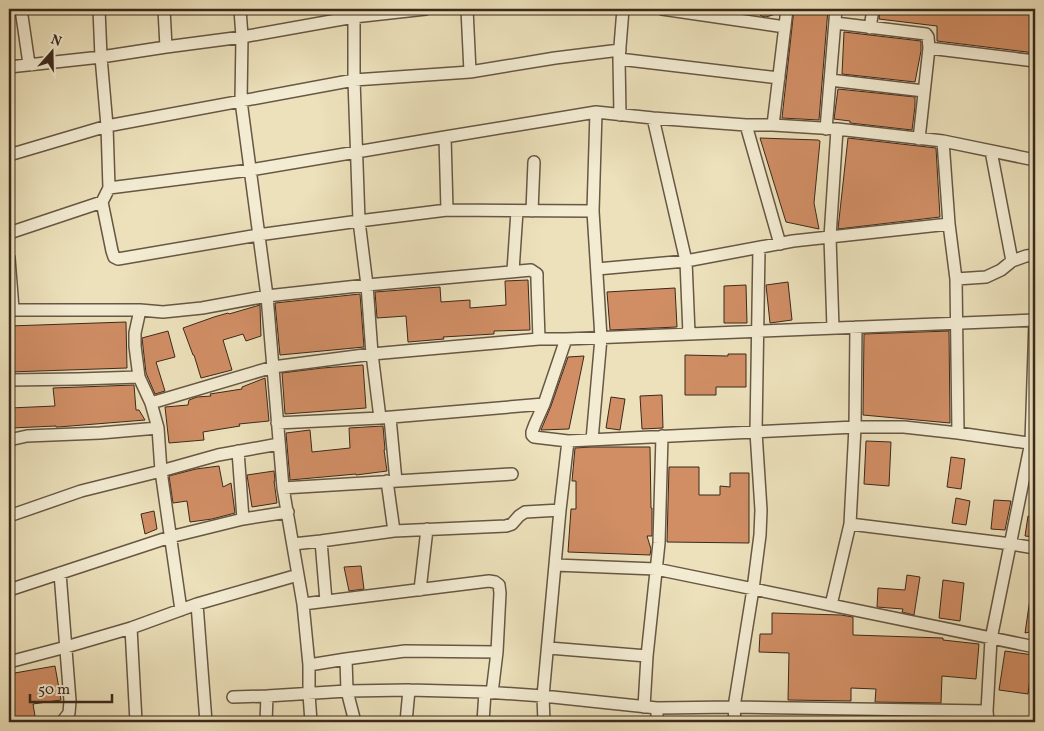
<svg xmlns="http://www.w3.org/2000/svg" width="1044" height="731" viewBox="0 0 1044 731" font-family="Vollkorn,serif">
	<rect width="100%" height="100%" fill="#ece1bb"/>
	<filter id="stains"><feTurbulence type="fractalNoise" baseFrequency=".004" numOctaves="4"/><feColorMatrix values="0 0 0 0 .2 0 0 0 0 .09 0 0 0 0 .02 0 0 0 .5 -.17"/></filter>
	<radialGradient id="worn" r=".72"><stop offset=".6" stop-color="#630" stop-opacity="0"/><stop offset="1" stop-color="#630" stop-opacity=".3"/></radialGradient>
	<path fill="#d18e65" stroke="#3b291c" d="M755 9H779V13L766 17 761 16Z
		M794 9H828L819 120 782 118Z
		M880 9H1035V53L937 41V26L879 19Z
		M844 32 921 41V51L915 82 842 74Z
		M838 89 915 97V106L912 130 850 123V121L834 119Z
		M760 138 818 140 820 141 814 203 819 229 786 222Z
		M848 138 936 148 940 217 838 229Z
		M528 280 530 330 494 331V334L443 337 444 339 408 342 406 316 377 318 375 292 440 287 441 302 470 300V308L506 305 505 281Z
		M788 282 792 320 770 323 766 285Z
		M746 285 747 323H724V286Z
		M675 288 677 327 610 330 607 292Z
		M360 294 364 347 280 355 275 303Z
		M260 305 261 336 246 341 243 334 223 340 232 370 201 378 194 355H193L183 328 214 317 228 313 229 314Z
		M126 322 127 368 9 372V326Z
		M168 331 175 357 156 362 165 391 155 394 146 373 142 338Z
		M949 331 950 423 863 415 864 334Z
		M728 354H746V387H716V395H685V355L728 356Z
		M584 356 569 429 541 430 551 406 568 357Z
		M363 365 366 408 285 414 282 373 322 368Z
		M265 378 269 421 239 424 240 426 203 432 204 440 169 443 165 407 188 405 189 400 197 397 211 396 210 394 242 389V387Z
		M134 385 136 410H139L145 420 58 427H56V426L11 428 10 408 55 406 53 388Z
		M662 395 663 428 642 429 640 396Z
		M611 397 625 399 620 430 606 428Z
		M383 426 385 450H384L387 471 356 475V474L290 480 286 433 310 430 312 452 350 448 349 428Z
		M866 441 891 442 889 486 864 484Z
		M591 447H650L651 508H652V536H647L651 549 650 555 568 552 571 509H576V481H572L575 448Z
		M951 457 965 459 961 489 947 487Z
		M219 466 223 487 231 483 235 513 212 519 190 522 187 501 173 503 169 476 196 469Z
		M669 467H699V495H720V486L730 487V473H749V543L667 542Z
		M274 471 275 481H274L277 503 252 507 247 475Z
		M956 498 970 501 966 525 952 523Z
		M994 500 1011 501 1005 530 991 529Z
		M154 511 157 529 145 534 141 514Z
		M1028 516 1035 517V537L1025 536Z
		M361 566 364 589 349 591 344 567Z
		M907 575 920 577 914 615 902 612 903 609 877 607 878 588 905 590Z
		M943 580 964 583 960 621 939 618Z
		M1030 599H1035V631L1025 633Z
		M772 613 841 615 853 617V635L943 638V640L979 644 976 679 942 676 941 703 875 702 876 689 851 688V701L788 700 789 653 759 652 760 634H772Z
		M1005 651 1033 655 1028 694 999 690Z
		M55 666 61 700 33 704 36 722H13L11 707H9V674Z"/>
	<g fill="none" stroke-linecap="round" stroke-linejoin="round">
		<defs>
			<path id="street" d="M21 9 29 64
				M99 9 101 57 107 126 109 188 102 202 112 251 114 257 118 259 258 235 359 221 447 210 593 211
				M164 9 166 47
				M240 9 242 37 241 101 267 296 283 488 303 604 309 665V694L311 722
				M467 9 470 72
				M662 9 785 27
				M354 11V80L359 221 367 285 372 354 380 418
				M835 23 926 34 928 37 929 48 919 139
				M870 28 873 9
				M929 48 1035 61
				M619 59 779 78
				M9 67 101 57 166 47 242 37 354 17 426 9
				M830 80 924 91
				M620 115 619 59 623 9
				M653 118 686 261 689 334
				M746 125 780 244
				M773 125 787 9
				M826 129 836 9
				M445 137 447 210
				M943 141 949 224 956 279 958 433
				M991 151 1012 261
				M9 155 107 126 354 80 470 72 555 58 620 50
				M109 188 250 170 445 137 596 112 653 118 746 125H773L837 129 943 141 1035 160
				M532 211 534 162
				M9 233 102 202
				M9 258 13 309
				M597 269 686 261 793 241 949 224
				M513 271 517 211
				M956 279 986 277 1001 270 1012 261 1026 256 1035 255
				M9 310H140L163 312 202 308 267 296 367 285 531 270 537 274V280L539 339
				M140 310 135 333V346L139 377 151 403 158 428 161 471 181 610
				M833 328 830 237 837 129
				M566 339 544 404 535 424 532 432V435L534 437 568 441 855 427H904L958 433 1035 444
				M9 380 78 379 139 377
				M151 403 273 367 372 354 539 339H566L1035 320
				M390 418 396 481
				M277 423 380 418 544 404
				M9 440 27 436 100 433 158 428
				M592 440 601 338 593 211 596 112
				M238 451 243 519
				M387 481 394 531
				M283 488 512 474
				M9 516 81 491 161 471 218 455 279 444
				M850 524 1011 544 1035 548
				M321 541 326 601
				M293 544 321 541 394 531 506 526 512 524 519 516 525 512 560 510
				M555 565 656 569 1035 647
				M60 573 70 701 69 713 62 722
				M9 590 170 537 243 519 288 512
				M420 590 427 529
				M197 604 206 722
				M303 604 489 581 495 582 499 585 500 593 497 652 492 693
				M831 605 850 524 855 427 856 327
				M131 628 136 722
				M549 648 647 656
				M346 659 347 691 355 722
				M9 662 66 647 131 628 197 604 298 575
				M309 665 346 659 405 651 497 652
				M233 697 267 696 347 691 409 690 485 692 543 696 657 708 734 707 987 711
				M644 707 647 656 659 543 662 436
				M657 708V722
				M266 722 267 696
				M406 722 409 690
				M483 722 485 692
				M544 722 543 696 560 510 568 441
				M735 722 734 707 753 589 760 535 761 510 756 432 759 248
				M988 722 987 711 991 639 1031 442 1035 320"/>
		</defs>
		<use href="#street" stroke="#675744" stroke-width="14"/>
		<use href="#street" stroke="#f3ecd3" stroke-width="11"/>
	</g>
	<rect width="1044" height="731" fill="none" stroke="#ece1bb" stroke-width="30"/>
	<rect x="10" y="10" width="1024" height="711" fill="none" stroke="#3b291c" stroke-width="2.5"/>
	<rect x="15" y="15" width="1014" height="701" fill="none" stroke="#3b291c"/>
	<g transform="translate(52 52) rotate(20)" stroke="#f3ecd3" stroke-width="4" paint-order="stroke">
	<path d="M0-4L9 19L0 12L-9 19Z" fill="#3b291c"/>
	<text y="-8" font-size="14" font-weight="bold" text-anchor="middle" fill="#3b291c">N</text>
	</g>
	<path d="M30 694v8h82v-8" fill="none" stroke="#3b291c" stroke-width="2.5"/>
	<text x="38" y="694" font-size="15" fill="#3b291c" stroke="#f3ecd3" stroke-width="4" paint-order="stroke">50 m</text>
	<rect width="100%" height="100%" filter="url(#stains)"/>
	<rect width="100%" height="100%" fill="url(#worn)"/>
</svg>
